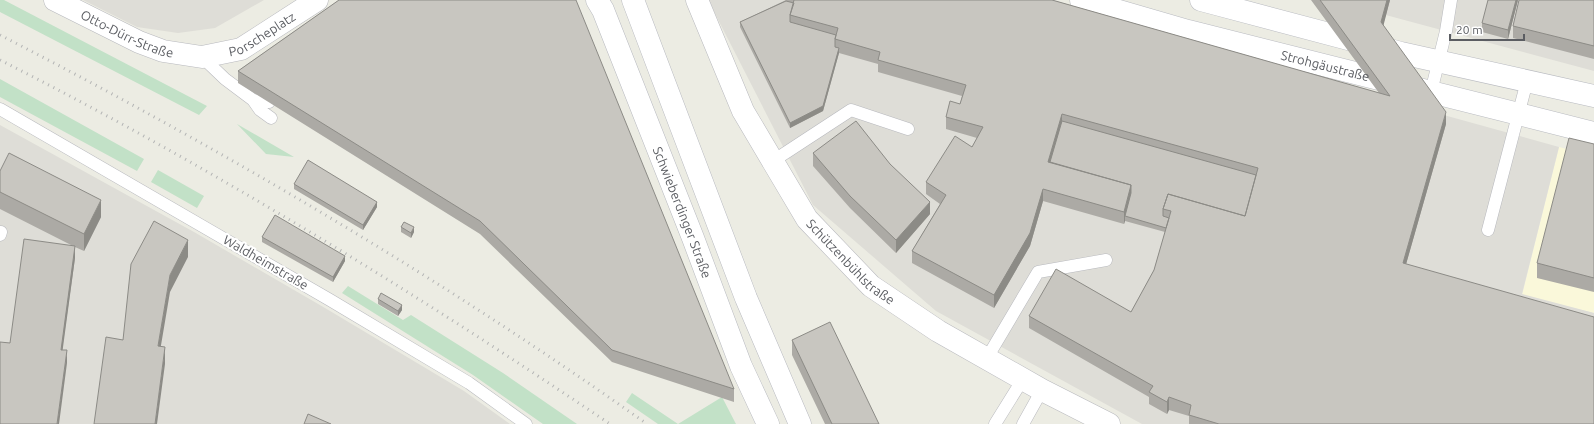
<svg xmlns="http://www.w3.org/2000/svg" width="1594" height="424" viewBox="0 0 1594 424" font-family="Ubuntu,sans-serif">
	<rect width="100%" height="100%" fill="#ecece3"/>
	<path fill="#faf8da" d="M1559 147 1594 156V313L1522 295Z"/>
	<path fill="#deddd7" d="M83 0H264L215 28 178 33 137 27Z
		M708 0H1028L1559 147 1522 294 1594 313V424H1142L936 311 813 205Z
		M1330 0H1594V71Z
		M0 125 194 232 325 308 464 391 510 424H0Z"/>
	<path fill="#c2e1c7" d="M0 0H4L207 106 199 115 0 12Z
		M0 79 144 159 137 171 0 97Z
		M237 124 294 157 266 154Z
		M158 170 204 196 197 208 151 182Z
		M348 286 403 320 411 315 503 373 577 424H543L473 375 342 293Z
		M632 393 678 424H658L626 402Z
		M722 397 736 424H678Z"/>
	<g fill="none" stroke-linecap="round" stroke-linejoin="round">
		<defs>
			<path id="service" d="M202 57 225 79 253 100 269 102
				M1431 92 1446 31 1451 0
				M253 100 260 110 271 118
				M0 109 330 300 469 383 526 424
				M773 161 851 110 908 129
				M1488 230 1527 81
				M0 235 1 232
				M987 358 1038 272 1106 260
				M995 424 1023 379
				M1023 424 1042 390"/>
			<g id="minor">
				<path id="s1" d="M55 0 139 42 163 51 202 57 241 49 317 0"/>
				<path id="s2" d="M697 0 743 111 807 219 871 286 938 331 1042 390 1109 424"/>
			</g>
			<g id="secondary">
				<path id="s3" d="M597 0 603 10 693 238 741 366 768 424"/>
				<path d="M633 0 746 298 800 424"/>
				<path id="s4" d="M1081 0 1188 31 1594 133"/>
				<path d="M1201 0 1401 53 1594 96"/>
			</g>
		</defs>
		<use href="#service" stroke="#b8b9be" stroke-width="13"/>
		<use href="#minor" stroke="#b8b9be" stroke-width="23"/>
		<use href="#secondary" stroke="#b8bac0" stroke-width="23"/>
		<use href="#service" stroke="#fff" stroke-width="12"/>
		<use href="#minor" stroke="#fff" stroke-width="22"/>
		<use href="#secondary" stroke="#fff" stroke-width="22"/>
		<path stroke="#b3b4b4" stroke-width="3" stroke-dasharray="1 5" stroke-linecap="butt" d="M0 35C224 150 441 278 647 424
			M0 60C212 167 414 292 610 424"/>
	</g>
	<path fill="#acaaa5" d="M339 0 734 389V402L612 362 480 234 238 83V71Z
		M786 0H1052L1379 93 1311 0H1390L1383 25 1446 124 1406 264 1594 424H1189V416L1169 410 1167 414 1149 404V397L1029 328V316L1131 312 1154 270 1165 232 1125 221 1124 224 1043 201 1030 246 994 308 912 263V251L940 204 926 194V182L972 147 977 138 946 129V117L960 104 962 96 878 72V64L839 53 823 111 790 128 740 27V22Z
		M1518 0 1508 39 1482 32V23Z
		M1594 0V59L1513 38V26Z
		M1594 144V292L1537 278V263Z
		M813 153 930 214 896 253 850 208 813 166Z
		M0 171 101 217 84 251 75 247V258L62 350 67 363 10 343 73 246 0 209Z
		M294 184 377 207 363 230 294 189Z
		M401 227 414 232 411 238 401 232Z
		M262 237 345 261 333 282 262 242Z
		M378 299 402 310 398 316 378 304Z
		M792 340 879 424H825L792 355Z"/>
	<path fill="#8c8b86" d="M1387 0H1390L1381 35V22Z
		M1516 0H1518L1508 39V30Z
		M839 48V53L823 111 790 128V123Z
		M1446 112V124L1403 275V263Z
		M1062 114V126L1049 170 1048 162Z
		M1131 185V198L1125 216V221L1124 224V212Z
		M1043 189V201L1030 246 994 308V295Z
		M101 200V217L84 251V234Z
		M377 202V207L363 230V225Z
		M930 202V214L896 253V240Z
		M414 227V232L411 238V233Z
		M188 240V257L170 292 158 363V346L170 275Z
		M75 246V258L61 362V350Z
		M345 256V261L333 282V277Z
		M402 305V310L398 316V311Z
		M165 347V364L157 424H155Z
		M67 350V363L59 424H57Z
		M1169 397V410L1167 414V402Z"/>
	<path fill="#c8c6c0" stroke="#8c8b86" d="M339 0H576L734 389 612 350 480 221 238 71Z
		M794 0H1052L1390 96 1320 0H1387L1381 22 1446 112 1403 263 1594 317V424H1219L1189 415 1191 405 1169 397 1167 402 1149 392 1153 386 1029 316 1056 269 1131 312 1154 270 1171 211 1163 209 1168 194 1245 216 1258 168 1062 114 1048 162 1131 185 1124 212 1043 189 1030 233 994 295 912 251 946 195 926 182 955 136 972 147 983 127 946 117 950 101 960 104 966 85 878 60 880 52 835 39 838 28 790 15Z
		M1488 0H1516L1508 30 1482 23Z
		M1519 0H1594V46L1513 26Z
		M786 1 794 3 790 15V22L836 35 835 39V47L839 48 823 106 790 123 740 22Z
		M856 121 890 164 930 202 896 240 850 196 813 153Z
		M1062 121 1256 175 1245 216 1168 194 1163 209V216L1169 218 1166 228 1125 216 1131 193V185L1050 162Z
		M1569 138 1594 144V278L1537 263Z
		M9 153 101 200 84 234 0 192V171Z
		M308 160 377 202 363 225 294 184Z
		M275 215 345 256 333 277 262 237Z
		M154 221 188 240 170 275 158 346 165 347 155 424H94L106 337 123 340 131 264Z
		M404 222 414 227 411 233 401 227Z
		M24 239 75 246 61 350H67L57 424H0V342L10 343Z
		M381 293 402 305 398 311 378 299Z
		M830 322 879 424H832L792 340Z
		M308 414 331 424H304Z"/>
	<g text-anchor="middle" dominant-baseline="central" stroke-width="4" stroke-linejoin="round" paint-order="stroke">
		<g font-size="13" fill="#5b5d62" stroke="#fff">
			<text stroke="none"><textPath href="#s1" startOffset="80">Otto-Dürr-Straße</textPath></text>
			<text stroke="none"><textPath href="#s1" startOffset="224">Porscheplatz</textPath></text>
			<text stroke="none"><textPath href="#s4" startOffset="253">Strohgäustraße</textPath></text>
			<text stroke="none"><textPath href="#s3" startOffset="229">Schwieberdinger Straße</textPath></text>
			<text stroke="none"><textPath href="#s2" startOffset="307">Schützenbühlstraße</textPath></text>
			<text transform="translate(266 262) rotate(30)">Waldheimstraße</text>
		</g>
	</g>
	<path d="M1450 34v6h74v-6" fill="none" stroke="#5b5d62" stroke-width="2"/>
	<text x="1456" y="34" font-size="12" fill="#5b5d62" stroke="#ffffff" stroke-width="3" paint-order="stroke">20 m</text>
</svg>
